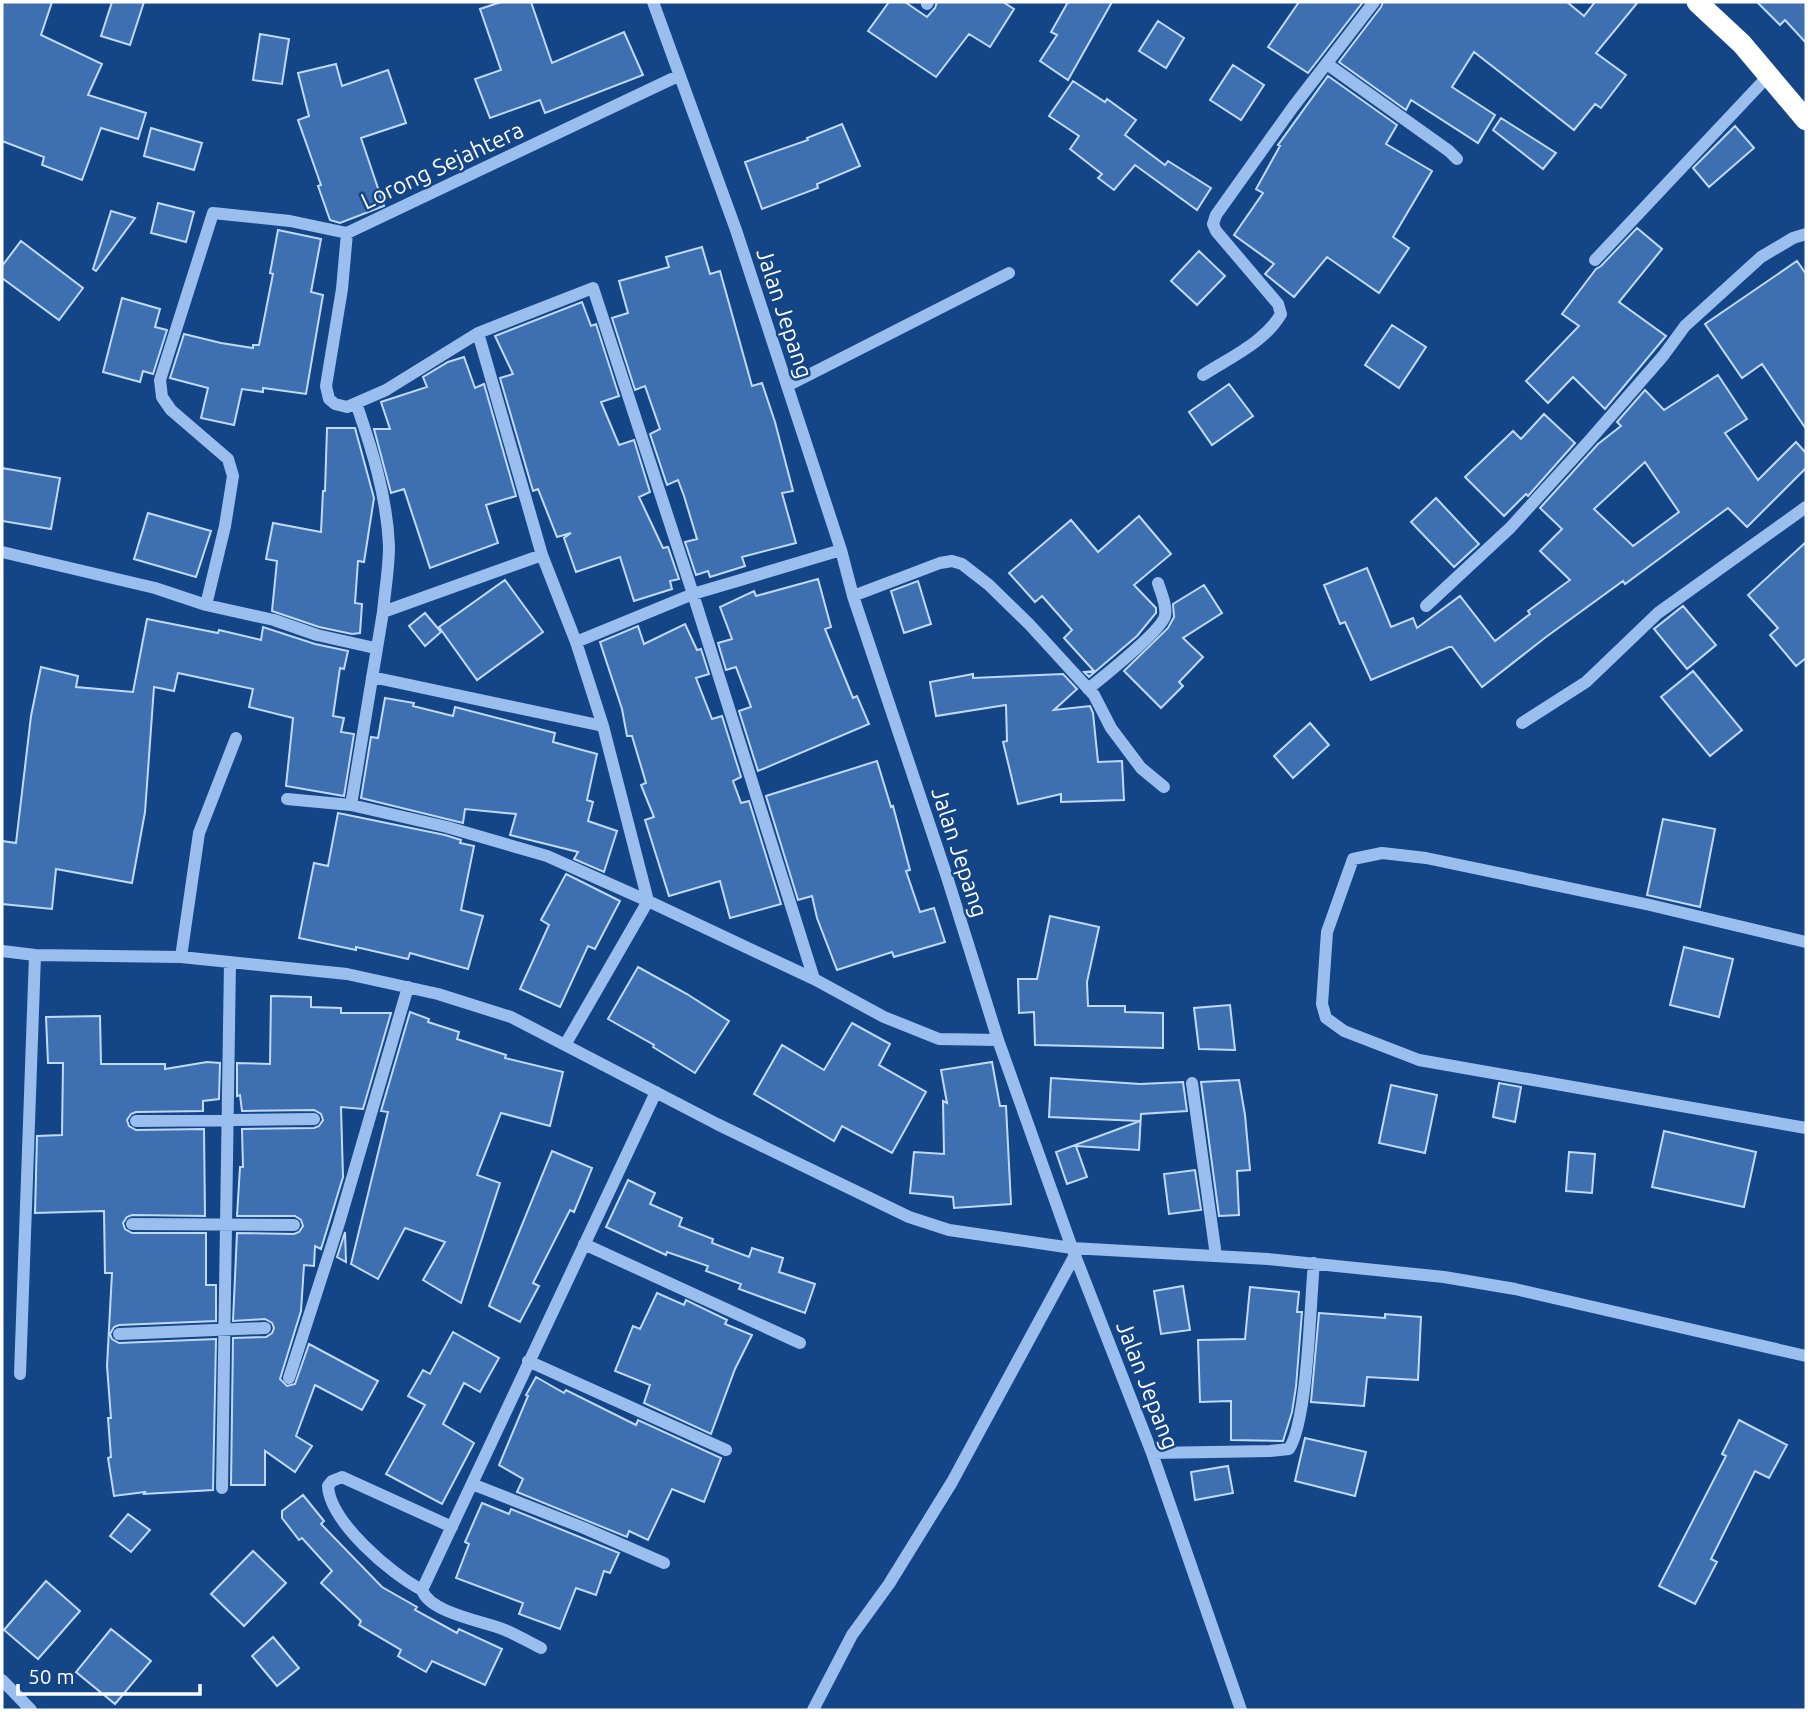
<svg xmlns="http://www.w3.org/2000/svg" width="1808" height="1712" viewBox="0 0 1808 1712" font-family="Ubuntu,sans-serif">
	<rect width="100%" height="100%" fill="#144587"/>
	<path fill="#3d6fb1" stroke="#c0dafb" stroke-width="2" fill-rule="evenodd" d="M2 2H52L41 35 102 64 88 95 146 113 138 139 101 128 82 180 42 165 44 157 2 141Z
		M112 2H144L130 45 101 36Z
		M501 2H531L552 63 624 32 643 75 545 113 540 100 490 118 475 79 501 70 480 9Z
		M889 2H905L927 17 935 8 937 2H1003L1014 9 990 47 969 34 936 77 868 31Z
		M1068 2H1112L1068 80 1040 61 1057 35 1051 32Z
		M1299 2H1363L1308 73 1268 47Z
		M1383 2H1567L1584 16 1595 2H1638L1596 53 1626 75 1601 108 1595 104 1574 130 1474 52 1452 87 1495 115 1478 143 1411 100 1406 110 1339 62 1381 7Z
		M1757 2H1806V43L1785 20 1780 25Z
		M1158 21 1184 38 1166 68 1139 51Z
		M260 34 289 39 282 84 253 80Z
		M336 64 342 86 388 70 406 123 361 138 384 206 340 223 330 220 318 186 321 185 298 120 309 116 298 73Z
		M1233 65 1264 85 1241 120 1210 100Z
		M1328 76 1397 125 1386 144 1432 171 1393 237 1409 248 1379 293 1327 257 1294 297 1265 274 1274 264 1234 235 1263 193 1256 189 1280 146 1278 145Z
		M1073 81 1105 102 1107 99 1136 120 1125 135 1165 165 1168 161 1211 188 1197 210 1135 165 1114 190 1098 178 1102 174 1070 149 1079 136 1049 116Z
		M1501 118 1556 153 1543 169 1493 130Z
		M842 124 860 166 817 184 818 188 762 209 745 162 808 140 807 138Z
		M1735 126 1754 148 1709 187 1693 168Z
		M151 128 202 143 194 170 144 156Z
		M158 203 194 212 186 242 151 233Z
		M111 211 135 218 96 271 93 269Z
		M1637 228 1662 249 1619 302 1666 336 1605 409 1573 377 1548 403 1526 381 1579 326 1562 314 1596 269 1601 266Z
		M278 230 321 239 311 292 323 295 306 394 263 388V392L242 389 234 425 201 418 208 388 170 378 184 334 221 343 253 348V345H259L273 274 270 273Z
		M21 241 83 288 59 320 2 278V266Z
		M702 247 710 274 720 271 752 386 762 383 775 422 793 491 782 493 796 543 742 557 745 566 710 577 708 571 696 575 685 542 697 539 684 496 678 480 667 485 650 434 660 429 645 386 635 390 612 318 628 313 619 281 669 267 666 257Z
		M1199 251 1225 276 1197 305 1171 281Z
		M1797 261 1806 274V429L1762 364 1742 378 1705 324Z
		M122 298 160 309 155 327 167 330 153 374 143 371 140 382 103 372Z
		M582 302 591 326 596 324 619 396 601 402 619 445 634 440 650 492 639 497 663 548 668 547 679 579 670 581 672 589 634 601 620 557 576 572 564 538 571 533 557 537 538 489 533 491 500 378 513 374 495 336Z
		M1392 325 1426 347 1399 388 1365 365Z
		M464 357 475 388 484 384 516 496 486 505 498 543 430 568 404 489 391 493 374 429H390L381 402 427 387 423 377 448 362Z
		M1718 375 1747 419 1725 433 1758 480 1796 442 1806 453V468L1747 527 1728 508 1625 584 1623 581 1546 637 1482 687 1452 647H1449L1371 680 1345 622 1340 624 1324 585 1367 568 1391 627 1413 618 1417 628 1460 596 1495 641 1530 614 1528 611 1570 580 1540 551 1562 529 1540 508 1598 444 1621 426 1617 422 1645 390 1664 410ZM1645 462 1679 512 1633 546 1594 509Z
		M1229 384 1253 416 1212 445 1189 412Z
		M1544 414 1575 443 1528 496 1526 494 1504 516 1465 477 1513 431 1521 439Z
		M327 428H355L374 498 364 562 358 561 355 603 362 604 360 633 352 634 319 627 272 611 277 561 266 559 273 523 321 532 323 491H325Z
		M2 468 60 478 51 529 2 521Z
		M1436 498 1479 544 1454 567 1411 522Z
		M148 513 211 531 196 577 134 559Z
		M1139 516 1171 554 1134 585 1156 608V613L1137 636 1089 677 1084 672 1094 671 1064 638 1072 630 1042 596 1035 602 1009 573 1071 520 1098 552Z
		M1806 542V658L1796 666 1770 635 1778 628 1748 595Z
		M818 579 831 627 825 629 853 698 857 696 869 724 758 771 739 711 751 707 736 667 726 670 718 643 732 639 720 607 754 591 756 596Z
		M505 580 543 632 477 680 439 627Z
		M918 581 931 624 904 633 891 591Z
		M1204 585 1222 613 1183 638 1203 657 1179 682 1183 686 1161 708 1124 671 1168 628 1174 617 1173 604Z
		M1683 606 1716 645 1687 669 1654 629Z
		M425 613 441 632 425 646 409 626Z
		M147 619 218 633 219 630 261 640 263 627 315 644 348 651 344 669 340 668 333 716 344 718 341 732 354 734 344 796 286 786 293 718 249 707 253 689 178 673 174 691 154 687 145 812 132 883 56 869 52 909 2 904V841L16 843 31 716 41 667 78 676 76 687 133 692Z
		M685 624 697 650 701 649 709 674 696 678 712 719 722 716 741 777 733 781 741 803 749 801 781 904 730 918 720 881 669 896 645 820 654 817 641 785 646 783 632 736H627L622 709 600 642 638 626 644 644Z
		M1693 671 1742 730 1710 756 1661 697Z
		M973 674V678L1063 674 1077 689 1054 710 1090 706 1093 713 1098 762 1122 761 1124 800 1061 802V794L1018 804 1003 742 1007 741 1006 705 936 716 930 682Z
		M385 698 414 703 413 706 453 716 455 707 555 733 553 742 597 754 587 800 593 802 588 821 617 831 604 872 574 859 578 852 510 835 516 814 465 809 463 823 361 798 371 737 378 738Z
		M1310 723 1329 745 1293 778 1274 756Z
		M877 761 891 807 893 806 910 870 906 871 920 912 934 908 945 942 894 957 892 952 837 970 817 918 812 896 798 900 766 796Z
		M338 813 445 835 461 840 460 843 474 846 461 910 483 916 468 969 410 953 408 959 356 947V950L299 938 314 863 328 866Z
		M1663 819 1715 829 1700 907 1647 895Z
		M566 874 620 901 595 949 588 946 560 1007 520 989 549 925 541 920Z
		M1050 916 1099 927 1087 982 1088 1006H1125V1012L1163 1013V1048L1035 1045 1034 1012 1019 1013 1018 979H1037Z
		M1684 947 1733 959 1719 1017 1670 1005Z
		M638 967 687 994 729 1021 695 1073 653 1047 654 1045 608 1019Z
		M271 996 311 997V1007L341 1008V1013H391L363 1109 341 1107 343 1177 321 1249 315 1246 314 1266 304 1265 301 1311 280 1379 287 1386 295 1384 309 1344 378 1381 362 1410 315 1385 296 1436 312 1446 295 1472 265 1451V1485H231L233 1338 266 1337 272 1333 274 1328 272 1323 265 1319 233 1321 237 1233 294 1234 299 1232 303 1226 301 1220 295 1216H237L240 1167H243L242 1129 314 1128 319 1126 323 1120 321 1114 314 1110 242 1111 240 1095 237 1096V1063L270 1064Z
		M1230 1005 1235 1050 1199 1049 1194 1008Z
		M410 1012 429 1019 428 1022 459 1032 457 1039 506 1055 505 1058 563 1072 550 1126 501 1113 477 1175 500 1183 461 1303 423 1280 445 1242 405 1228 378 1279 351 1264 388 1112 381 1111Z
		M100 1016 101 1064H165V1069L207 1062 220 1063 219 1099 203 1101V1111L136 1112 131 1114 127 1120 129 1126 136 1130 204 1129 205 1216 132 1215 127 1217 123 1223 125 1229 132 1233H206V1285H216V1321L119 1325 114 1327 110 1334 112 1339 119 1343 216 1339 213 1490 144 1494 145 1492 114 1496 108 1458 111 1457 108 1418H111L107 1366 112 1273H105L104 1211 35 1213 37 1136 62 1135 63 1063H48L46 1017Z
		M852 1023 890 1044 879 1065 926 1092 892 1153 842 1126 834 1141 754 1094 782 1045 824 1070Z
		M992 1062 1000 1106H1006L1011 1204 954 1208 953 1197 910 1193 914 1152 944 1154 943 1101 947 1103 941 1070Z
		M1051 1078 1140 1084 1183 1082 1187 1111 1141 1114 1139 1150 1076 1146 1087 1177 1067 1184 1056 1152 1140 1121 1049 1117Z
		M1239 1080 1245 1115 1250 1170 1237 1171 1239 1215 1219 1216 1201 1082Z
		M1499 1083 1521 1087 1515 1122 1493 1117Z
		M1391 1085 1437 1095 1425 1153 1379 1143Z
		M1664 1131 1756 1152 1744 1207 1652 1187Z
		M552 1151 592 1168 574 1212 570 1210 533 1283 539 1286 520 1322 489 1306Z
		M1569 1152 1595 1154 1592 1193 1566 1191Z
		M1195 1170 1201 1210 1169 1214 1164 1174Z
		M628 1180 655 1193 650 1204 682 1218 679 1226 713 1239 712 1243 749 1257 752 1248 783 1258 779 1272 815 1284 805 1313 739 1289 741 1284 706 1271 708 1266 667 1252 666 1255 606 1227Z
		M345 1232 346 1262 337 1257Z
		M1183 1286 1190 1330 1161 1334 1154 1291Z
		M1250 1287 1299 1292 1297 1312H1302L1296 1387 1292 1412 1283 1441 1231 1440V1401L1200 1402 1198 1340 1245 1339Z
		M657 1293 684 1305 686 1300 727 1320 725 1324 752 1335 735 1369 711 1434 644 1403 650 1385 615 1371 633 1326 640 1329Z
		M1319 1313 1385 1318V1314L1421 1317 1418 1380 1367 1377 1364 1406 1311 1402Z
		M453 1332 499 1358 480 1392 464 1383 443 1424 474 1443 442 1504 386 1474 425 1405 408 1396 423 1370 430 1374Z
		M536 1377 564 1393 566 1390 636 1425 638 1420 721 1458 704 1502 672 1489 648 1540 629 1531 627 1537 517 1492 523 1479 499 1465 528 1396 526 1395Z
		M1739 1420 1787 1445 1769 1478 1755 1471 1711 1559 1717 1562 1695 1604 1659 1586 1726 1456 1722 1454Z
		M1305 1438 1366 1452 1355 1496 1295 1481Z
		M1228 1466 1233 1493 1195 1500 1191 1472Z
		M303 1495 324 1521 321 1524 382 1587 417 1607 415 1610 457 1633 459 1629 502 1649 485 1685 432 1661 426 1672 398 1656 401 1650 359 1625 361 1621 321 1583 332 1571 302 1538 299 1540 282 1518V1511Z
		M482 1503 509 1514 511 1509 619 1553 610 1573 604 1571 596 1595 576 1588 560 1629 519 1614 523 1603 456 1578 469 1544 465 1542Z
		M128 1514 150 1530 131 1552 110 1536Z
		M253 1551 286 1583 244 1626 211 1594Z
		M46 1581 80 1611 38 1659 4 1630Z
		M111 1629 151 1661 115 1704 76 1672Z
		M273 1637 299 1668 277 1686 252 1656Z"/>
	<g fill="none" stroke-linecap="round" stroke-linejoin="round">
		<path stroke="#9abfef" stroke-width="12" d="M653 2 736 230 841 550 853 596 947 877 998 1040 1072 1248 1152 1453 1241 1710
			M927 4 928 2
			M1327 64 1449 151 1457 159
			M347 233 342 289 326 386 329 399 335 404 347 407 386 390 478 333 593 288 693 594 814 979 884 1017 939 1039 998 1040
			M1595 260 1769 75
			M478 333 542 555 576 642 693 594 841 550
			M1203 375C1229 358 1265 342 1281 314L1278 304 1216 231 1213 224 1216 215 1293 107 1374 2
			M787 386 1009 273
			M356 403C372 449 387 497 389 546 389 568 385 590 383 612
			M2 552 155 588 206 605 274 620 317 635 375 648
			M853 596 940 563 952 561 962 564 989 585 1029 624 1094 695 1111 728 1141 768 1164 787
			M206 605 225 526 233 476 228 459 171 410 162 397 160 380 213 213 290 221 347 233 678 76
			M1426 606 1510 528 1589 441 1663 356 1685 326 1761 257 1793 238 1806 234
			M372 677 603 726
			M1088 689C1103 677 1161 631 1165 616 1167 605 1161 593 1158 583
			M1522 723 1586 682 1658 613 1806 507
			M287 799 351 805 447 827 547 856 648 901 814 979
			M351 805 383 612 542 555
			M1806 942 1650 905 1426 858 1382 853 1353 859 1327 932 1322 1004 1326 1018 1344 1031 1419 1060 1806 1128
			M2 951 35 955 181 957 347 974 438 994 511 1017 717 1124 909 1217 949 1230 1072 1248 1268 1259 1444 1277 1515 1289 1806 1356
			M181 957 199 833 236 738
			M565 1045 648 901 603 726 576 642
			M1192 1083 1216 1256
			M136 1121 314 1119
			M132 1224 294 1225
			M584 1244 800 1343
			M119 1334 265 1328
			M528 1361 726 1450
			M20 1374 35 955
			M289 1378 339 1223 408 987
			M1152 1453 1270 1451 1289 1449C1308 1420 1310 1303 1314 1263
			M472 1484 584 1528 664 1563
			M222 1488 230 962
			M422 1590C391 1574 330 1522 328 1486L332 1481 342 1477 452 1527
			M541 1648C529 1642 517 1635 505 1630 483 1621 430 1613 422 1590L656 1092
			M2 1680 31 1710
			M813 1710 852 1635 889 1584 952 1482 1075 1255"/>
		<path stroke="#fff" stroke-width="21" d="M1697 2 1742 44 1806 120"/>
	</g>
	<g text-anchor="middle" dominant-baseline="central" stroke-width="5" stroke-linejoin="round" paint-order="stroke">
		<g font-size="23" fill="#fff" stroke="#144587">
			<text transform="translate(442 165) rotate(-25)">Lorong Sejahtera</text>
			<text transform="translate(785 313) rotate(72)">Jalan Jepang</text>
			<text transform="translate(960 852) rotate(72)">Jalan Jepang</text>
			<text transform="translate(1148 1385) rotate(69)">Jalan Jepang</text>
		</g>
	</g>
	<rect width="1808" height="1712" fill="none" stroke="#ffffff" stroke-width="7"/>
	<path d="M18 1684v10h182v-10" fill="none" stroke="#ffffff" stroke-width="3.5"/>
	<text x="28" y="1684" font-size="21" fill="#ffffff" stroke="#144587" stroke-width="5" paint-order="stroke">50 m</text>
</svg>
